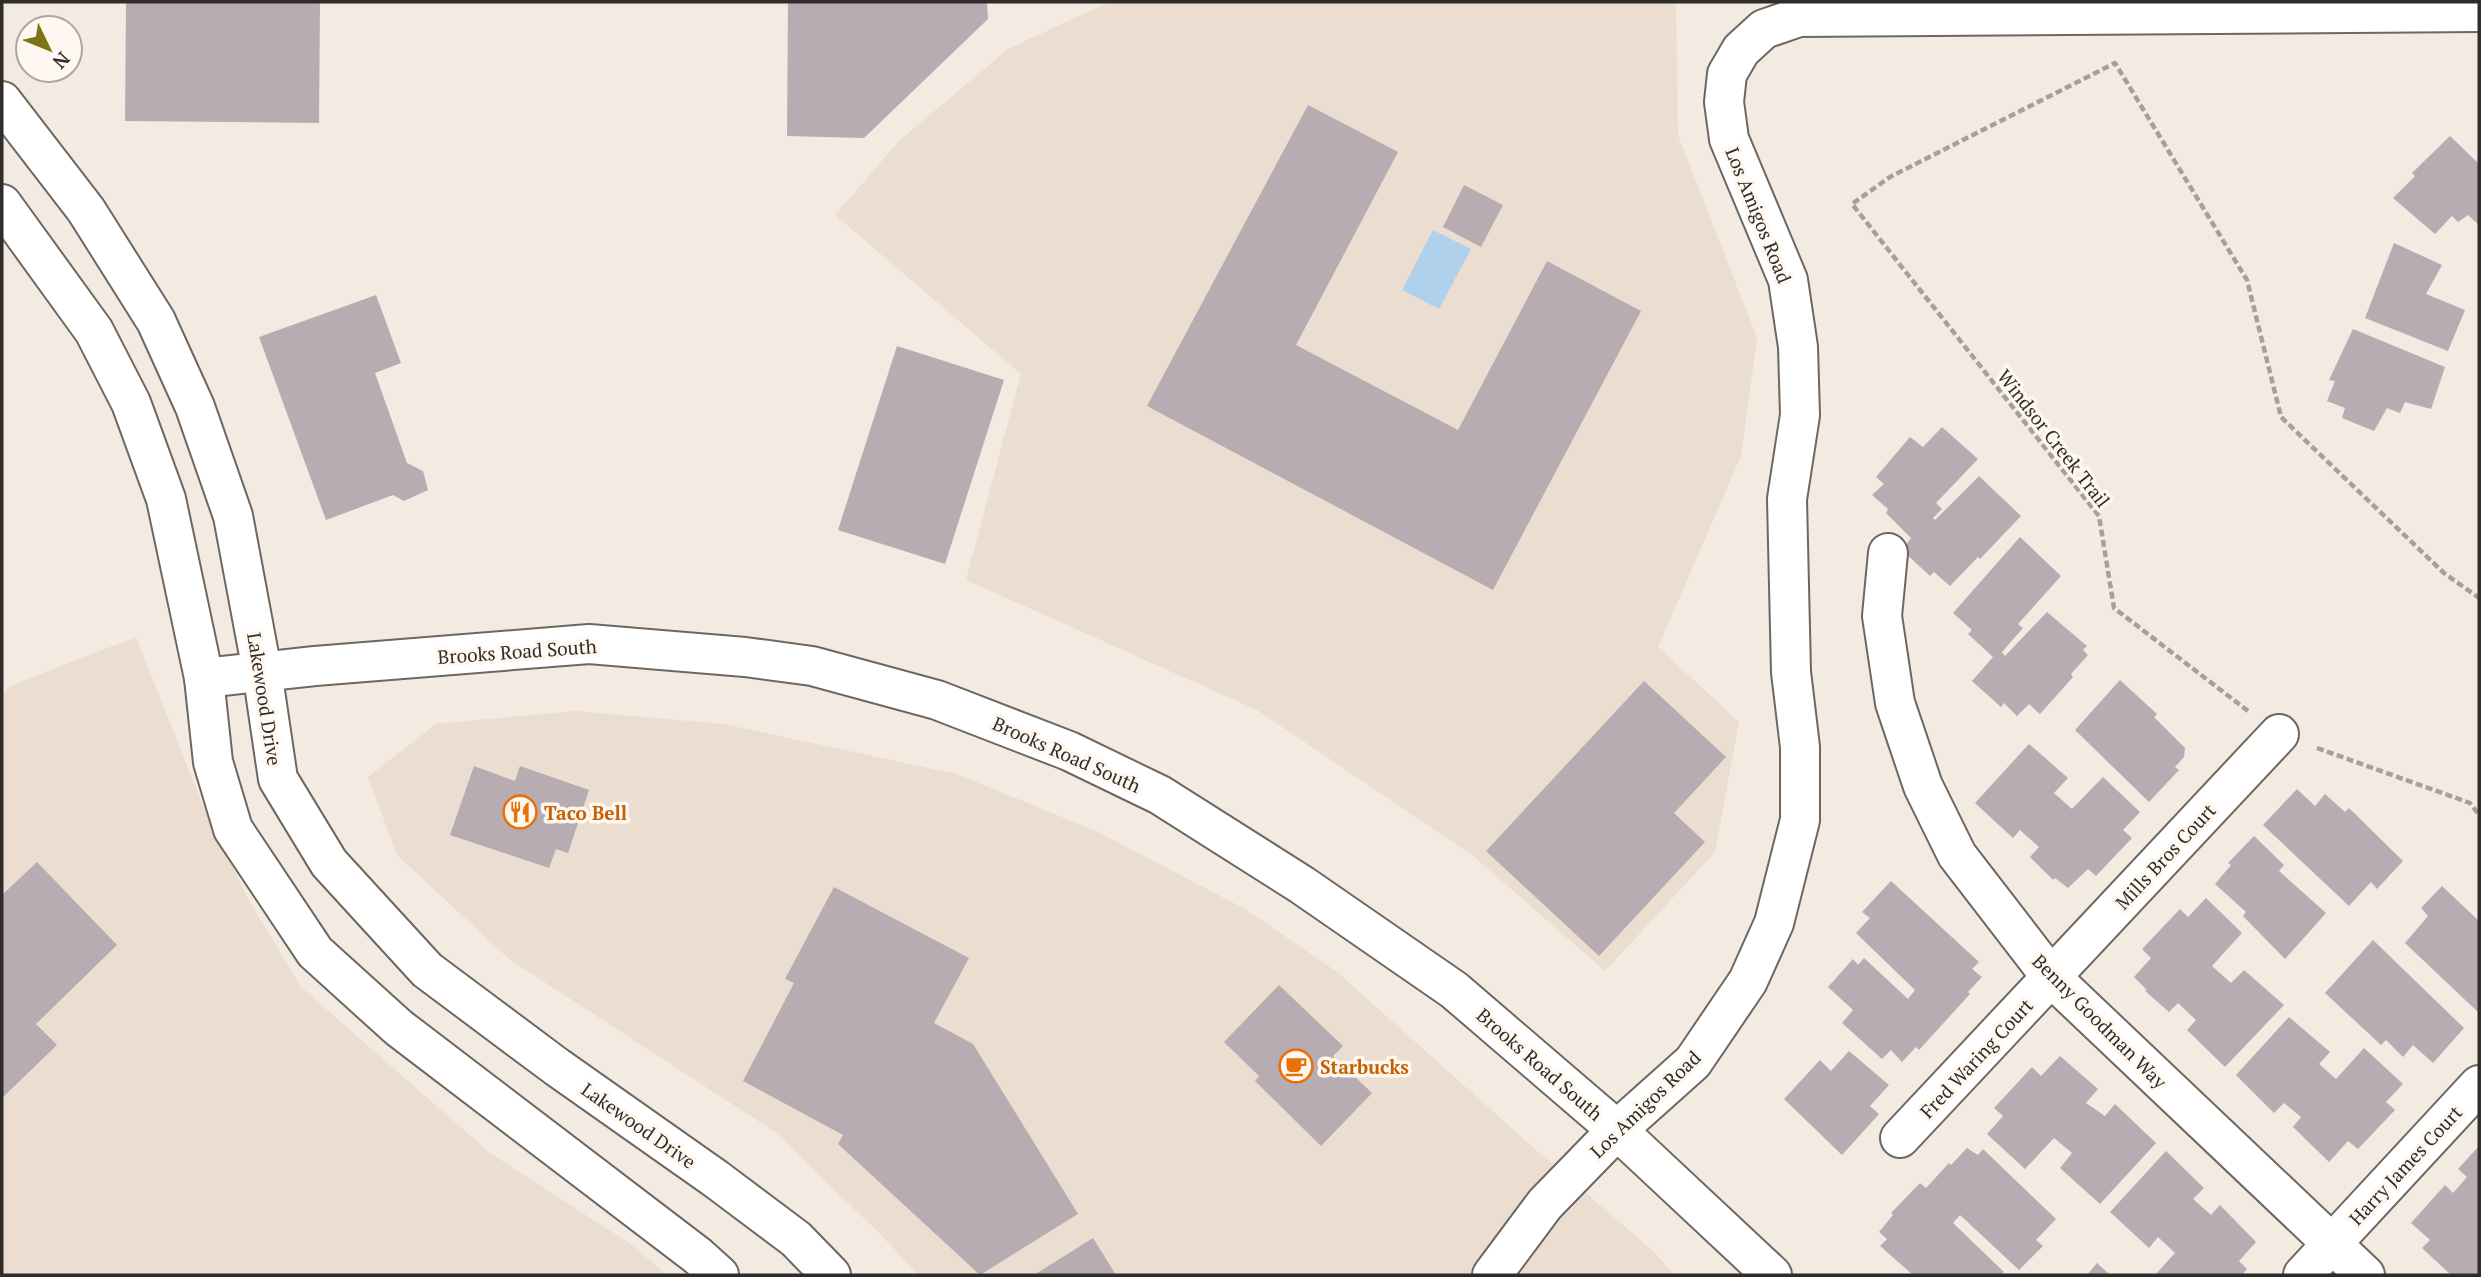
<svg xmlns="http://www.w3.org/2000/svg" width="2481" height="1277" viewBox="0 0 2481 1277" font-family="'PT Serif',serif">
	<rect width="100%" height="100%" fill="#f3eae2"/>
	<path fill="#ebddcf" d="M1109 2H1676L1678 135 1757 338 1741 456 1658 647 1739 722 1715 852 1605 971 1472 855 1257 710 966 580 1021 374 835 215 900 140 1008 49Z
		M136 637 205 811 249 901 301 987 490 1153 629 1243 667 1275H2V695L10 686Z
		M575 711 723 724 956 774 1094 830 1245 909 1337 972 1536 1150 1653 1251 1675 1275H919L880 1234 775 1132 509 959 397 855 368 777 436 724Z"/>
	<path fill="#b0d1ec" d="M1433 230 1471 249 1439 309 1402 290Z"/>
	<path fill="#b7acb1" d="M126 2H320L319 123 125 121Z
		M788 2H987L988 19 864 138 787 136Z
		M1308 105 1398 152 1296 345 1458 430 1547 261 1641 311 1493 590 1147 406Z
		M2450 136 2479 164V225L2468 215 2458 222 2452 216 2435 234 2393 198 2415 176 2412 173Z
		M1464 185 1503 205 1481 247 1443 227Z
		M2394 243 2442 265 2426 294 2465 310 2448 351 2365 318Z
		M376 295 401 363 375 373 407 463 423 471 428 490 404 501 393 495 326 520 259 337Z
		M2353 329 2445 367 2431 409 2405 402 2400 413 2387 408 2374 431 2342 418 2345 408 2327 401 2335 381 2329 380Z
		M897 346 1004 380 945 564 838 530Z
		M1942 427 1978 459 1936 503 1942 509 1933 518 1935 520 1979 476 2021 516 1980 559 1978 557 1950 586 1934 572 1930 576 1902 550 1911 538 1886 513 1888 509 1872 495 1884 484 1876 477 1910 437 1923 447Z
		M2020 537 2061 576 2018 624 2023 628 2002 652 2005 656 2047 612 2087 646 2083 650 2088 655 2071 674 2073 677 2040 714 2029 704 2017 716 2004 703 2001 707 1972 681 1993 657 1968 634 1972 630 1953 613Z
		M2120 680 2157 714 2154 717 2185 748 2184 757 2175 767 2179 770 2149 802 2075 730Z
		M1644 681 1726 757 1674 813 1705 842 1599 956 1486 851Z
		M2029 744 2068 778 2054 793 2072 809 2103 777 2140 812 2123 830 2132 838 2096 876 2088 869 2068 888 2055 878 2053 880 2030 857 2039 847 2020 830 2013 838 1975 803Z
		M474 766 515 781 520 766 589 790 568 853 556 849 549 868 450 835Z
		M2297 789 2315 806 2325 794 2345 812 2349 808 2403 861 2377 889 2371 882 2349 906 2263 825Z
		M2254 836 2284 865 2279 871 2326 913 2285 959 2243 916 2246 912 2215 884 2231 865 2228 863Z
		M37 862 117 945 36 1024 57 1045 2 1098V895Z
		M1891 881 1979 962 1972 969 1982 977 1968 992 1970 994 1919 1050 1916 1047 1902 1062 1891 1050 1882 1059 1842 1023 1853 1010 1828 987 1853 959 1858 965 1864 958 1908 999 1915 990 1856 933 1870 918 1862 912Z
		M2442 886 2479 921V1013L2405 943 2428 916 2421 908Z
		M834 887 969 958 934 1023 973 1044 1078 1214 980 1275 838 1144 843 1135 743 1081 794 983 785 979Z
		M2206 898 2242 933 2212 966 2231 983 2244 970 2284 1005 2225 1067 2187 1030 2196 1020 2178 1003 2169 1012 2145 991 2147 990 2134 977 2151 958 2142 949 2180 909 2188 917Z
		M2373 940 2464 1028 2433 1063 2413 1045 2403 1057 2386 1040 2381 1045 2325 993Z
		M1279 985 1343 1046 1333 1056 1372 1093 1321 1146 1255 1081 1259 1076 1224 1042Z
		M2289 1017 2330 1052 2319 1064 2336 1079 2364 1048 2403 1084 2386 1102 2395 1110 2358 1149 2348 1141 2329 1162 2293 1127 2301 1117 2284 1103 2274 1113 2236 1075Z
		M1849 1051 1889 1085 1870 1106 1879 1114 1842 1155 1784 1099 1820 1060 1831 1071Z
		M2060 1056 2098 1089 2086 1103 2105 1116 2115 1104 2156 1143 2100 1204 2060 1168 2072 1153 2054 1138 2025 1169 1987 1134 2003 1116 1994 1108 2032 1067 2041 1076Z
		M2479 1146V1275H2451L2422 1248 2430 1240 2411 1223 2445 1185 2453 1193 2467 1177 2458 1169Z
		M1967 1148 1978 1155 1983 1149 2056 1219 2036 1240 2043 1246 2019 1270 1960 1215 1953 1223 2004 1272 2001 1275H1913L1880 1246 1887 1239 1879 1232 1893 1215 1891 1213 1920 1183 1926 1188 1949 1163 1951 1165Z
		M2166 1151 2204 1188 2193 1199 2211 1215 2220 1205 2256 1242 2239 1261 2247 1269 2242 1275H2155L2175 1253 2158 1237 2149 1248 2110 1212Z
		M1093 1238 1116 1275H1034Z
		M2097 1263 2110 1275H2087Z"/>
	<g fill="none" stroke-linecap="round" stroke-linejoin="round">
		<defs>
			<path id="street" d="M1888 553 1882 616 1895 703 1923 786 1957 855 2051 977 2365 1275
				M262 671 278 779 329 863 427 970 557 1067 716 1179 796 1239 831 1275
				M204 678 213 762 233 829 315 952 399 1028 698 1256 719 1275
				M1900 1138 2279 734
				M2303 1275 2479 1085"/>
			<path id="secondary" d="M2 101 86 210 156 321 195 407 233 516 262 671
				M2 204 94 331 131 403 166 499 204 678 315 666 589 644 745 657 812 666 937 700 1069 751 1160 795 1302 885 1454 990 1617 1130 1772 1275
				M1492 1275 1545 1204 1617 1130 1693 1062 1748 981 1774 923 1800 820V747L1791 672 1787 499 1800 415 1798 347 1788 280 1729 139 1724 102 1727 74 1741 50 1764 29 1799 17 2479 12"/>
		</defs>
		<use href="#street" stroke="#6e6760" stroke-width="42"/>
		<use href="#secondary" stroke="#6e6760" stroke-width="42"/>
		<path stroke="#a7a09a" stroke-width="4.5" stroke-dasharray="7 3.5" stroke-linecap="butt" d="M2248 711 2114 608 2099 516 1852 204 1890 177 2115 63 2247 280 2281 417 2444 573 2479 598
			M2317 748 2470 803 2479 815"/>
		<use href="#street" stroke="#fff" stroke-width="38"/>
		<use href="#secondary" stroke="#fff" stroke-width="38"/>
	</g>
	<defs>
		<symbol id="restaurant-ring" viewBox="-11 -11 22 22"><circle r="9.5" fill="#fff8f1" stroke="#e8710a" stroke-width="1.5"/><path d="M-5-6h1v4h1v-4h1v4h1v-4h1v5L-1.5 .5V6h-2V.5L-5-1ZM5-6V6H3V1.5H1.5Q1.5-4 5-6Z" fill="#e8710a"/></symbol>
		<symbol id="cafe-ring" viewBox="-11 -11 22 22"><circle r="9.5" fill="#fff8f1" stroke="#e8710a" stroke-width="1.5"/><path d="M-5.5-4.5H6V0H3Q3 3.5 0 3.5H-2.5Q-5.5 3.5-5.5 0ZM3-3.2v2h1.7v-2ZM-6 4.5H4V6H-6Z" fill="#e8710a"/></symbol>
	</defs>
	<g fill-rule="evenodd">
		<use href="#restaurant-ring" x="501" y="793" width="38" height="38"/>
		<use href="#cafe-ring" x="1277" y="1047" width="38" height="38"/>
	</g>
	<g text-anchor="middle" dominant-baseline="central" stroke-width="7" stroke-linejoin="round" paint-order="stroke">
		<g font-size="19" fill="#302c29" stroke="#fff8f1">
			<text transform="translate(1759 215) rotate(68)">Los Amigos Road</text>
			<text transform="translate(2054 438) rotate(52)">Windsor Creek Trail</text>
			<text transform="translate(517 651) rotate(-4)">Brooks Road South</text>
			<text transform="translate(265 699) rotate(81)">Lakewood Drive</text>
			<text transform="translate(1067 754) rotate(24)">Brooks Road South</text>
			<text transform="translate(2165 856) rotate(-47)">Mills Bros Court</text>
			<text transform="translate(2100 1021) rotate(45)">Benny Goodman Way</text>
			<text transform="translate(1976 1058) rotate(-47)">Fred Waring Court</text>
			<text transform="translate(1540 1064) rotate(41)">Brooks Road South</text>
			<text transform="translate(1645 1104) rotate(-44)">Los Amigos Road</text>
			<text transform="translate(639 1125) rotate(35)">Lakewood Drive</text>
			<text transform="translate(2405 1165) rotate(-47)">Harry James Court</text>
		</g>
		<g font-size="19" font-weight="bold" fill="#c56008" stroke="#fff8f1" text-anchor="start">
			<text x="544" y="812">Taco Bell</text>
			<text x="1320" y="1066">Starbucks</text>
		</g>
	</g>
	<rect width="2481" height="1277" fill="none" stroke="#302c29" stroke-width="7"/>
	<g transform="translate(49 49) rotate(133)"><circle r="33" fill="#fff8f1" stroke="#aca6a1" stroke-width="2"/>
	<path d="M0-5L12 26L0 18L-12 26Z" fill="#7f7315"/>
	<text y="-10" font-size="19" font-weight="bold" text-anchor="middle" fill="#302c29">N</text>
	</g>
</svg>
